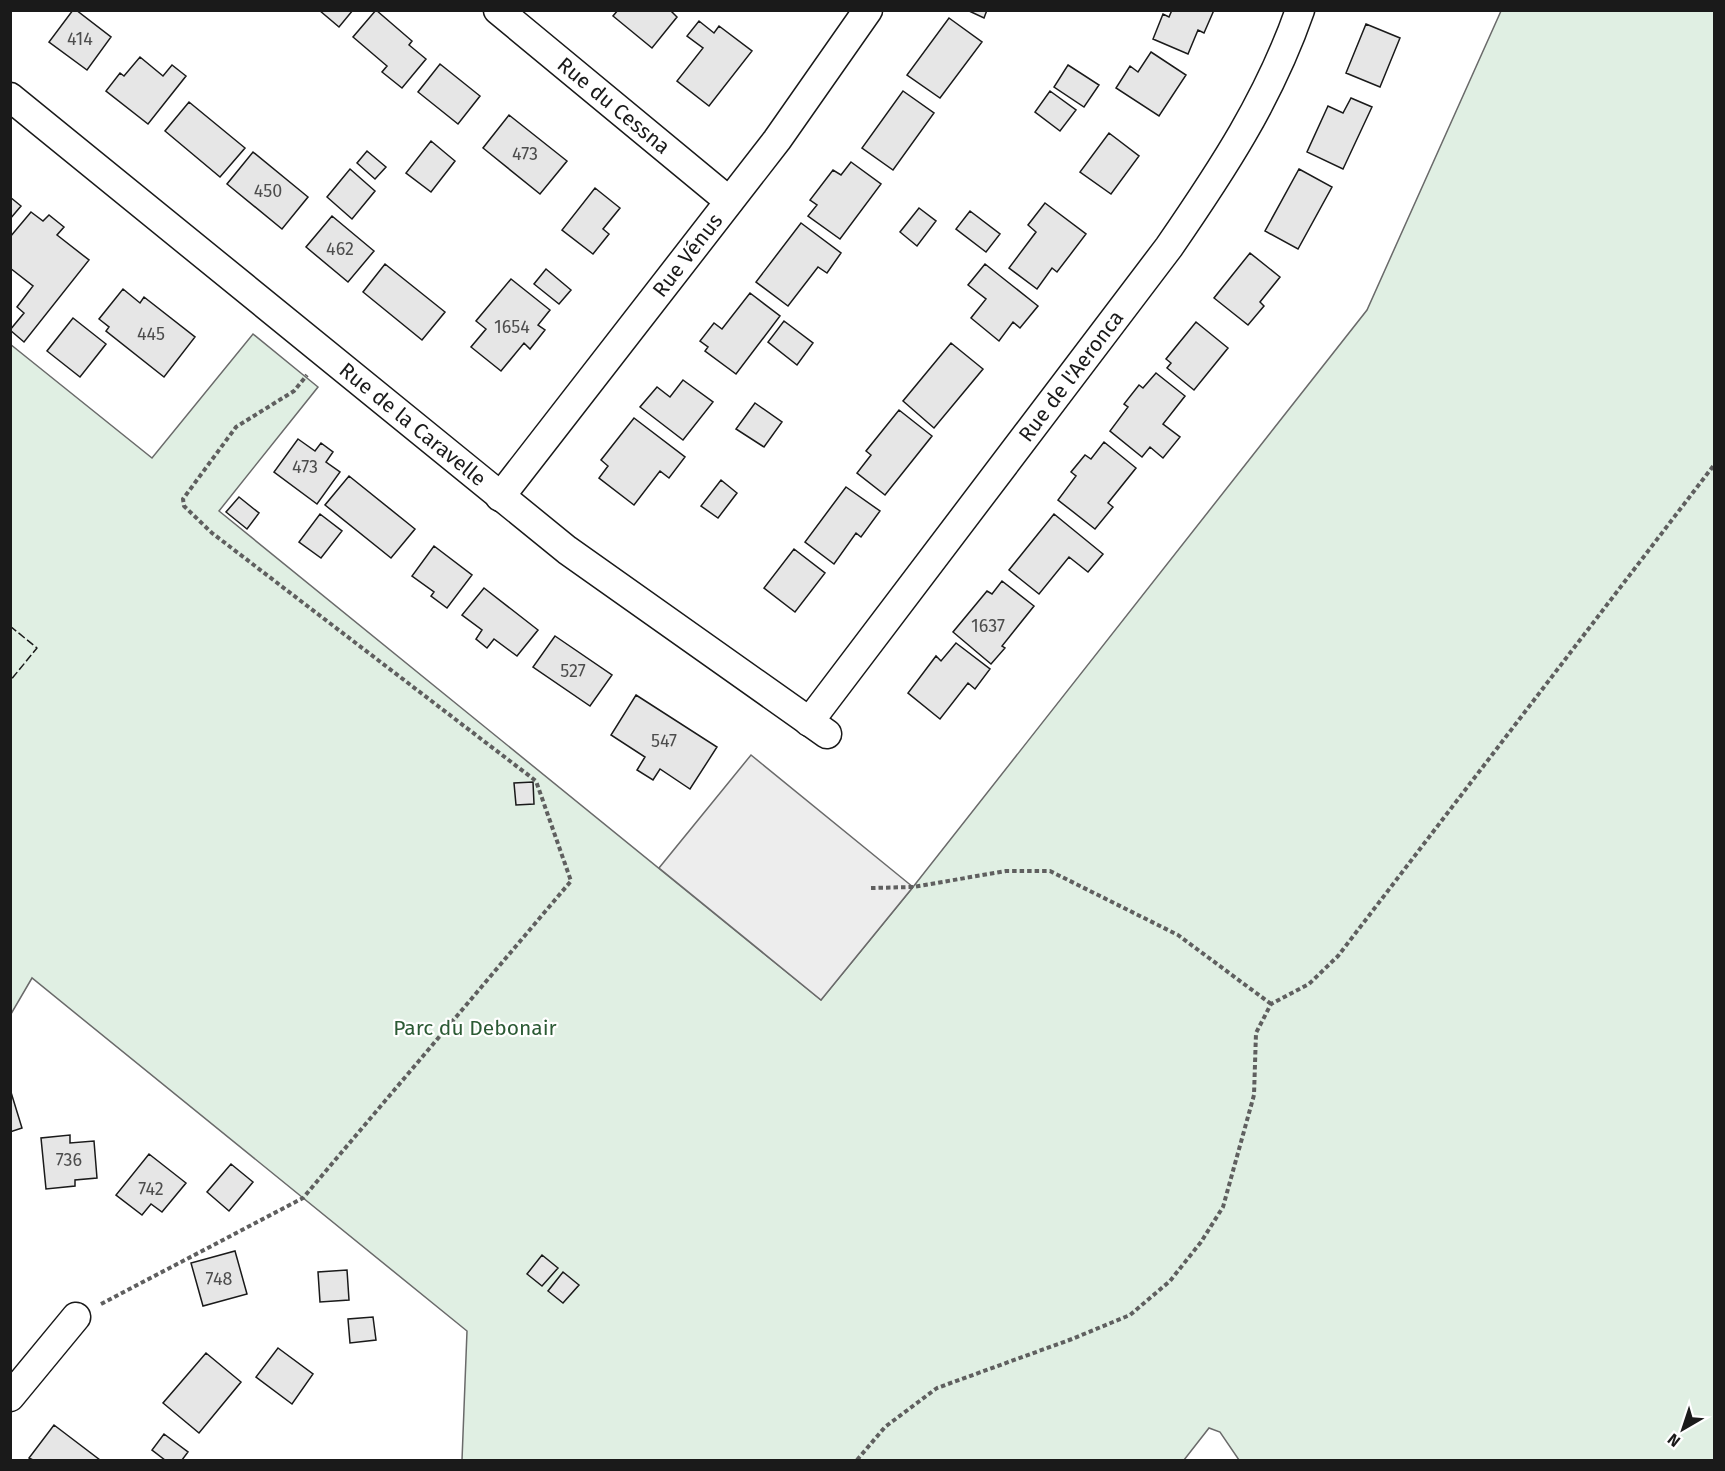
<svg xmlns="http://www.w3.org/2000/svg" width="1725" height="1471" viewBox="0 0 1725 1471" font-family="'Fira Sans',sans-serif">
	<rect width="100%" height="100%" fill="#fff"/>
	<path fill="#e0efe3" stroke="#6a6a6a" stroke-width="1.5" d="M1501 11H1714V1460H1239L1220 1432 1209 1428 1184 1460H462L467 1331 32 978 11 1014 10 344 152 458 253 334 318 387 219 511 821 1000 913 887 1367 310Z"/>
	<path fill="#ededed" stroke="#6a6a6a" stroke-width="1.5" d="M751 755 913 887 821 1000 659 868Z"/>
	<path fill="#e6e6e6" stroke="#1a1a1a" stroke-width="1.5" d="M73 10H76L111 37 87 70 49 42Z
		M319 10H353L339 27Z
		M376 10 412 41 409 45 426 59 402 88 382 72 387 66 353 37Z
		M618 10H670L677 17 652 48 613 16Z
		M967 10H987L984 18Z
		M1172 10H1214L1204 33 1198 30 1188 54 1153 39 1163 14 1169 17Z
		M949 18 982 42 940 98 907 75Z
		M699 21 714 33 719 26 752 51 709 106 677 81 703 48 687 36Z
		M1366 24 1400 38 1380 87 1346 73Z
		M1151 52 1186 75 1159 116 1116 88 1130 66 1138 72Z
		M140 57 163 76 172 65 186 76 148 124 106 91 120 73 124 76Z
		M440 64 480 96 458 124 418 92Z
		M1068 65 1099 85 1084 107 1054 87Z
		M903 91 934 113 893 170 862 148Z
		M1050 91 1076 110 1060 131 1035 112Z
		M1351 98 1372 107 1343 169 1307 152 1328 106 1343 113Z
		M189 102 245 148 220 177 165 131Z
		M509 115 567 161 540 194 483 148Z
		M1109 133 1139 156 1111 194 1080 172Z
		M431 141 455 161 431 192 406 173Z
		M367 151 386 167 375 179 357 163Z
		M253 152 308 197 282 229 227 184Z
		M851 162 881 184 840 239 808 216 817 205 810 200 833 170 841 175Z
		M350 169 375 191 352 219 327 197Z
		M1299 169 1332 187 1298 249 1265 231Z
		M595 188 620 208 603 229 609 234 593 254 562 230Z
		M10 197 21 206 10 219Z
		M1045 203 1086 234 1057 272 1052 268 1037 289 1009 268 1036 232 1028 225Z
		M919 208 936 221 917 246 900 232Z
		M970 211 1000 234 986 252 956 229Z
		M31 212 43 221 49 215 64 227 57 235 89 260 24 342 10 330 24 313 17 307 33 286 10 268V237Z
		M332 216 374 251 348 282 306 247Z
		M801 223 841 253 827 273 818 267 788 306 756 282Z
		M1250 253 1280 277 1260 302 1264 306 1248 325 1214 298Z
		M385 264 445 312 422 340 363 292Z
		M985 264 1038 306 1020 328 1013 322 999 341 971 318 986 299 968 285Z
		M546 269 571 290 559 304 534 284Z
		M511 279 550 310 538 325 545 330 530 349 524 343 501 371 471 347 486 329 476 321Z
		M123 289 140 303 144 297 195 337 164 377 106 331 109 327 99 319Z
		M750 293 780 316 736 374 705 351 708 347 700 341 714 323 722 329Z
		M73 318 106 344 80 377 47 351Z
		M784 321 813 343 797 365 768 342Z
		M1196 322 1228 348 1194 390 1167 368 1171 363 1166 359Z
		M951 343 983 369 934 428 903 401Z
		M1156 373 1185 396 1163 424 1180 437 1163 458 1150 447 1142 457 1110 431 1128 407 1124 404 1139 385 1143 388Z
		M683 380 713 402 683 440 640 407 657 387 670 397Z
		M755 403 782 422 764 447 736 429Z
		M899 410 932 436 885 495 857 473 871 455 866 451Z
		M634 418 685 457 669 478 660 471 634 505 599 478 608 466 601 460Z
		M298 439 315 451 321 443 333 452 326 462 340 472 317 504 274 472Z
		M1104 442 1136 468 1108 503 1113 507 1095 529 1058 500 1076 476 1071 472 1085 455 1091 459Z
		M349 476 415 529 391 558 325 505Z
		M721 480 737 493 718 518 701 506Z
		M846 487 880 511 861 537 856 533 834 564 805 542Z
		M239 497 259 513 247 529 226 512Z
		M320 514 342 531 321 558 299 542Z
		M1054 514 1103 554 1088 572 1069 557 1039 594 1009 570Z
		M434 546 472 575 447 608 431 596 434 592 412 576Z
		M794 549 825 573 795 612 764 588Z
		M1002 581 1034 606 1002 646 1005 648 991 664 953 632 987 591 992 594Z
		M484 588 538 630 517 656 494 639 487 648 476 639 482 630 462 615Z
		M555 636 612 675 590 706 533 667Z
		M956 643 990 669 975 689 968 683 940 719 908 693 936 656 941 661Z
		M636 695 717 747 690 789 660 769 653 780 637 770 645 757 611 735Z
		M533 782 534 804 516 805 514 783Z
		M10 1089 22 1128 10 1132Z
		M70 1135V1143L94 1141 97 1178 75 1180V1186L46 1189 41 1138Z
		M149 1154 186 1183 162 1212 151 1204 142 1215 116 1195Z
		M231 1164 253 1182 229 1211 207 1192Z
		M235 1251 247 1294 203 1306 191 1263Z
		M542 1255 558 1268 542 1286 527 1274Z
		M347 1270 349 1300 320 1302 318 1272Z
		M563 1272 579 1285 563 1303 548 1291Z
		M373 1317 376 1340 350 1343 348 1319Z
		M278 1348 313 1374 292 1404 256 1377Z
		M206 1353 241 1382 199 1433 163 1403Z
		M54 1425 100 1460H33L29 1458Z
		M164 1434 188 1452 182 1460H165L152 1450Z"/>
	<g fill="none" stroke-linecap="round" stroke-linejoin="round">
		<defs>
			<g id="street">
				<path id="s1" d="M498 10 729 201"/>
				<path id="s2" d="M10 97 567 550 827 734"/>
				<path id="s3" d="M500 497 777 140 868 10"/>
				<path id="s4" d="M809 722 1169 247C1222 170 1269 99 1300 10"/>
				<path d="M10 1397 76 1317"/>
			</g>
		</defs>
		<use href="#street" stroke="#1a1a1a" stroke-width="31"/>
		<path stroke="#5f5f5f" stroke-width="4" stroke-dasharray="4.5 3" stroke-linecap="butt" d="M871 888 913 887 1006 871H1050L1178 935 1271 1004
			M101 1304 303 1198 571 881 536 781 212 533 184 506 183 499 236 427 294 391 307 375
			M857 1460 885 1427 937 1388 1072 1339 1130 1315 1170 1281 1201 1242 1223 1207 1254 1095 1256 1033 1271 1004 1309 984 1338 956 1714 465"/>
		<use href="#street" stroke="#fff" stroke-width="28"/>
		<path stroke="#1a1a1a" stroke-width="1.5" stroke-dasharray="8 3" stroke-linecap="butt" d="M10 626 37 648 10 681"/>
	</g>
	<g text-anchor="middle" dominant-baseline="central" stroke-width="4.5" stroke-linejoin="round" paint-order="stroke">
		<g font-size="18" fill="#4d4d4d">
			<text x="80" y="39">414</text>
			<text x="525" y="154">473</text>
			<text x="268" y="191">450</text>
			<text x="340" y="249">462</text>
			<text x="512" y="327">1654</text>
			<text x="151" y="334">445</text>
			<text x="305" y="467">473</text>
			<text x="988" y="626">1637</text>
			<text x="573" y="671">527</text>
			<text x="664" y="741">547</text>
			<text x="69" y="1160">736</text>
			<text x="151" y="1189">742</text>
			<text x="219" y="1279">748</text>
		</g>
		<g font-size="21" fill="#1a1a1a" stroke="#fff">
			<text stroke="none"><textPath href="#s1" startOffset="150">Rue du Cessna</textPath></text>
			<text stroke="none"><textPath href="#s3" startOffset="306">Rue Vénus</textPath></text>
			<text stroke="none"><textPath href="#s4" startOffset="434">Rue de l'Aeronca</textPath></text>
			<text stroke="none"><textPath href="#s2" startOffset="519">Rue de la Caravelle</textPath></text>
		</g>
		<g font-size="21" fill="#2b5a34" stroke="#fff">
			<text x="475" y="1028">Parc du Debonair</text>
		</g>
	</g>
	<rect width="1725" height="1471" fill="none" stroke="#1a1a1a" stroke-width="24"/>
	<g transform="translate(1683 1429) rotate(219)" stroke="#ffffff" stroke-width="4.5" paint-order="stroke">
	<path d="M0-4.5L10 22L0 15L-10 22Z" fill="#1a1a1a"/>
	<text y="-9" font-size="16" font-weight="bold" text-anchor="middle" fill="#1a1a1a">N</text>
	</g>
</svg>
